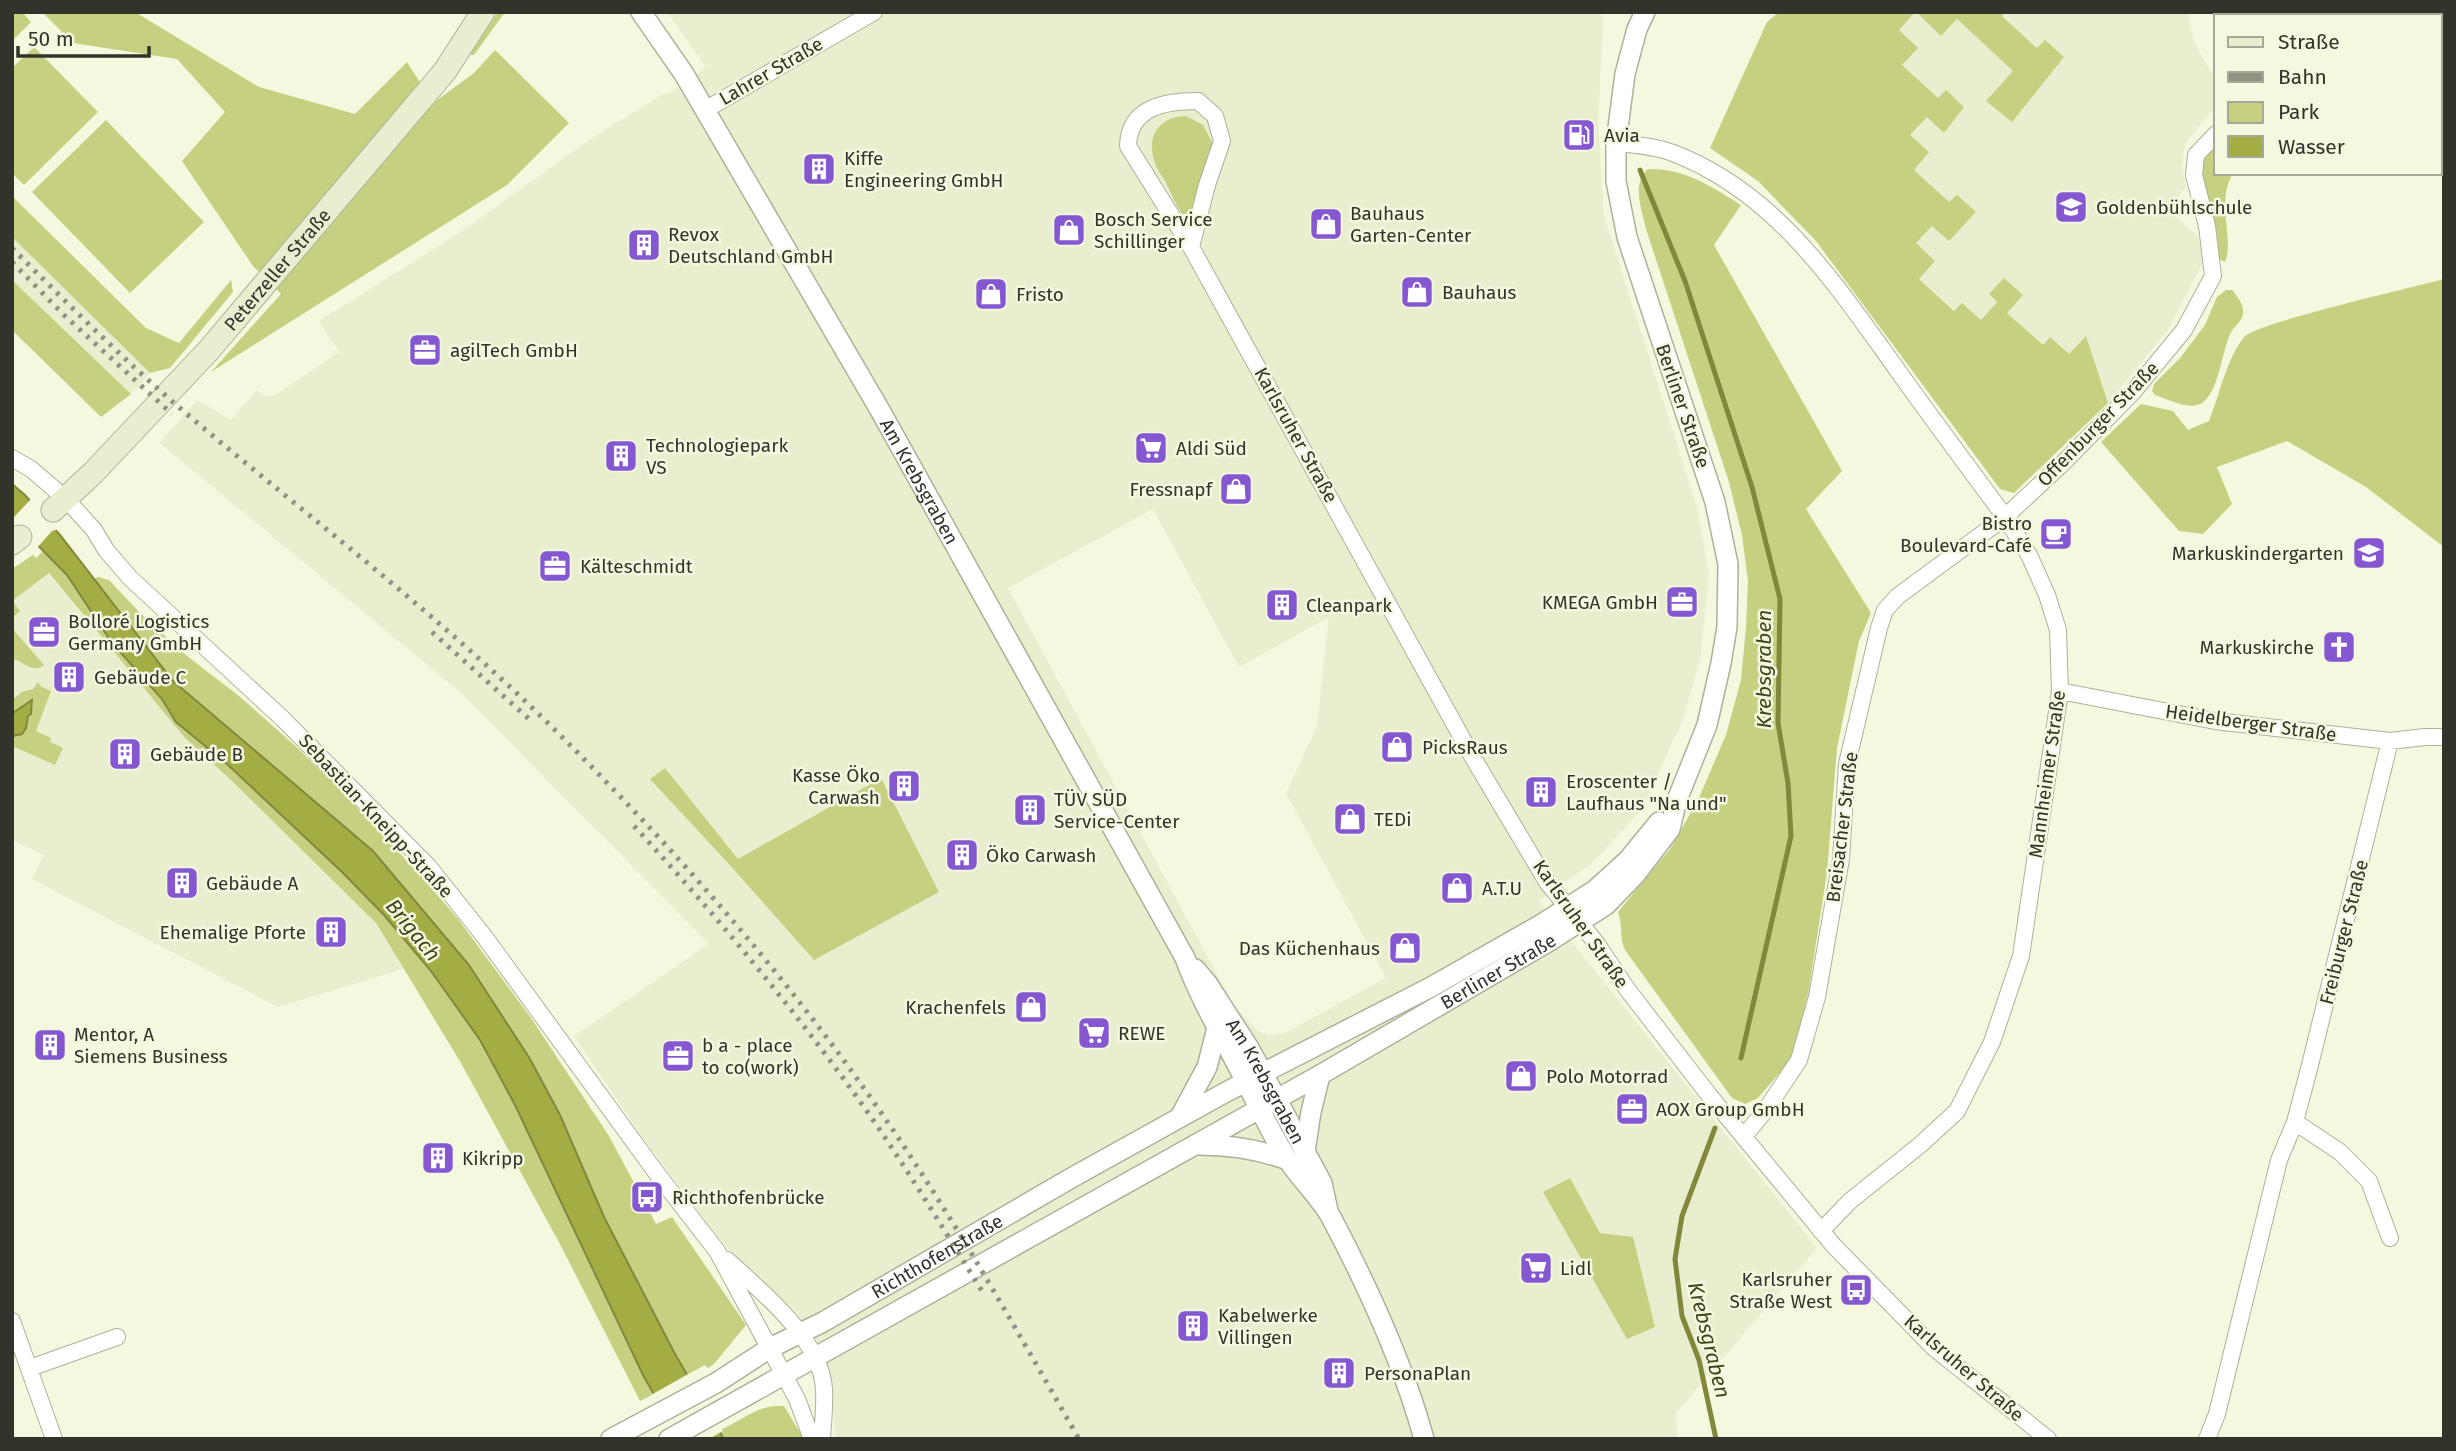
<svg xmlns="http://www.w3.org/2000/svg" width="2456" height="1451" viewBox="0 0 2456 1451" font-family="'Fira Sans',sans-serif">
	<rect width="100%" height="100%" fill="#f4f8df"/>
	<path fill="#e9eece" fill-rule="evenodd" d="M667 12H1600L1603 22 1598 122 1604 216 1697 507 1709 574 1700 659 1683 719 1641 811 1591 864 1539 901 1817 1248 1675 1414 1678 1439H836L830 1375 815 1336 796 1311 743 1268 712 1229 643 1138 574 1036 709 944 461 693 160 443 197 400 231 420 257 390 264 396 275 395 339 352 319 321 461 232 592 138 663 94 671 93 706 67ZM1153 509 1239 667 1329 617 1317 727 1286 793 1386 978 1285 1033 1268 1035 1256 1030 1232 1002 1008 588Z
		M1915 12 1941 36 1957 19 2013 71 2038 48 2002 15 2005 12H2187L2194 42 2216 81V106L2185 143 2182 167 2186 186 2169 211 2198 236 2203 262 2168 330 2108 403 2086 337 2069 354 2043 346 2007 313 2022 295 1989 294 1997 302 1981 320 1955 311 1919 279 1934 261 1915 243 1932 225 1949 240V203L1913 170 1910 135 1927 117 1945 133 1938 98 1902 65 1899 30Z
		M12 237 150 373 131 394 12 280Z
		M33 555 185 738 233 782 376 923 403 969 278 1007 32 879 44 855 12 840V569Z"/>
	<path fill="#c7d081" d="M12 12H22L31 22 12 41Z
		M42 12H135L259 87 355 114 407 62 433 103 474 73 495 50 569 123 507 185 211 372 281 294 253 266 182 161 225 112 177 59 73 43Z
		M498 12H505L474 55H471V53Z
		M1779 12H1915L1899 30 1918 48 1902 65 1938 98 1946 90 1964 107 1944 133 1927 117 1910 135 1929 152 1914 170 1949 202 1957 195 1976 212 1949 241 1932 226 1916 243 1935 261 1919 279 1954 311 1962 303 1981 320 1997 302 1989 294 2004 278 2023 295 2007 313 2043 345 2050 337 2069 354 2086 336 2108 403 2014 493 2000 489 1816 241 1758 181 1710 148 1767 22Z
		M1916 12H2005L2002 16 2037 48 2045 40 2064 57 2012 122 1986 101 2013 71 1957 19 1941 36Z
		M34 47 98 112 24 185 12 173V68Z
		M1186 116 1203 125 1213 144 1196 203 1192 212 1187 215 1182 214C1176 205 1172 195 1167 185 1164 178 1159 173 1156 166 1145 138 1157 117 1186 116Z
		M106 120 204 222 130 293 32 192Z
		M2216 140V173H2233C2215 204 2235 238 2225 262L2219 259 2202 170 2204 156Z
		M1648 169C1684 168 1711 186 1741 205L1714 245 1842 471 1806 509 1871 613 1859 641 1837 748 1827 872 1809 989 1794 1056 1758 1098 1745 1104 1732 1098 1625 950C1619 937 1623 925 1618 912L1670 849 1698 800 1726 735 1741 680 1746 627 1748 581 1742 535 1729 482 1646 229C1642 210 1631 184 1648 169Z
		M12 196 146 328 179 343 231 280 233 292 170 368 150 373 12 237Z
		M2444 279V547L2366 487 2287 441 2217 467 2232 504 2203 534 2179 531 2101 442 2141 404 2173 411 2188 430 2209 421C2220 394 2226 360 2244 337 2256 323 2415 287 2444 279Z
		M12 280 131 394 101 417 12 330Z
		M2226 290H2232C2238 297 2244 305 2243 314 2242 321 2235 326 2231 332 2222 350 2219 392 2202 403 2189 411 2168 399 2155 395L2152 391 2154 384 2180 358 2205 325 2217 297Z
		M43 551 67 575 112 643 162 699 176 722 227 764 342 872 384 915 431 971 480 1040 515 1105 654 1394 640 1401 561 1246 461 1063 376 923 233 782 185 738 49 573 12 601 20 611 12 618V569L33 555 36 558Z
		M98 577 109 580 141 614 187 656 239 696 291 742 336 785 421 876 458 919 531 1018 609 1136 656 1224 672 1217 746 1325 714 1364 708 1368 705 1365 687 1375 604 1217 560 1115 530 1059 469 965 373 851 173 681 94 579Z
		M12 628 44 665C32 674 24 661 12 659Z
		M38 682 40 686 51 691 36 731 51 738 50 742 63 748 55 765 12 746V735L18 736 26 728 33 704 32 701 16 710 12 718V700L22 692 33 689Z
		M665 768 738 859 881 778 939 892 814 960 728 863 650 779Z
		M1570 1178 1600 1233 1633 1237 1655 1327 1627 1339 1543 1192Z
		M776 1406H784L804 1439H725L720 1430C740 1422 755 1407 776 1406Z"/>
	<path fill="#a3ad43" stroke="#81883c" stroke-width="2" d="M12 484 25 495 60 535 173 681 373 851 469 965 530 1059 560 1115 604 1217 674 1352 724 1439H679L643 1375 515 1105 480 1040 431 971 384 915 342 872 227 764 176 722 162 699 112 643 67 575 12 519Z
		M32 700 31 714 28 716 26 728 22 734 13 736V713Z"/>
	<path fill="#f4f8df" d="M32 498 60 529 52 531 36 549 12 524V519Z
		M690 1373 723 1431 709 1439H675L651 1395Z"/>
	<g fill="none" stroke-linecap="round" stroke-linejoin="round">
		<path stroke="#81883c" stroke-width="5" d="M1640 170 1685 281 1752 487 1780 599 1778 723 1788 783 1791 836 1741 1058
			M1715 1128 1682 1216 1675 1259 1682 1316 1699 1360 1716 1439"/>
		<defs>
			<path id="minor" d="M2440 52 2444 53
				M705 110 874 12
				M1616 143C1635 145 1655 146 1673 153 1776 192 1837 286 1898 371 1933 420 1969 468 2005 517L2029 555 2047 595 2058 630 2060 691 2021 956 1992 1042 1957 1111 1920 1145 1850 1201 1821 1231
				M1191 247 1207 185 1222 141 1215 116 1198 101C1167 101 1129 106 1128 146L1191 247 1472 756 1547 882 1597 944 1627 989 1709 1095 1834 1246 1934 1348 2048 1439
				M12 458 31 469 66 499 94 530 106 550 130 578 283 719 429 867 484 936 658 1175 717 1251 797 1399 812 1439
				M2060 691 2215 721 2390 741 2425 737H2444
				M2295 1122 2340 1152 2369 1181 2390 1238
				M1744 1136 1765 1111 1799 1060 1817 997 1841 859 1847 764 1879 628 1885 610 1898 596 2005 517 2064 462 2133 392 2184 330 2213 276 2207 226 2194 175 2196 155 2216 134
				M727 1260C762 1292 821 1339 824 1389 825 1405 823 1423 822 1439
				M12 1321 54 1439
				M30 1368 117 1337
				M2207 1439 2217 1414 2279 1160 2295 1122 2310 1065 2390 741"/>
			<g id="tertiary">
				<path id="s1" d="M641 12 684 74 881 412 1185 958C1201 1002 1225 1040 1246 1082 1259 1107 1271 1133 1286 1157 1299 1178 1319 1196 1331 1217 1368 1287 1403 1362 1424 1439"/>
				<path id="s2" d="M1195 969 1207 983 1249 1048 1322 1183 1328 1211"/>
				<path d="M1180 1117 1207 1067 1217 1028"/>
				<path d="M1199 1145C1231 1145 1258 1149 1288 1160"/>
				<path d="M1305 1151 1311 1112 1320 1075"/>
				<path id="s3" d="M611 1439 716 1383 770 1348 823 1322 1073 1177 1226 1092 1431 987 1540 925 1595 890 1628 860 1659 822"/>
				<path id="s4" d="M669 1439 1320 1075 1548 942 1606 905 1635 875 1670 829 1677 800 1707 725 1721 663 1727 627 1728 564 1715 502 1627 237 1616 181V143L1625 74 1637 29 1645 12"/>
			</g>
			<g id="secondary">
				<path id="s5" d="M53 510 93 473 209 350 445 71 483 12"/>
				<path d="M12 543 20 537"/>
			</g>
		</defs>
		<use href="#minor" stroke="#adb199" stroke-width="18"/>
		<use href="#tertiary" stroke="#adb199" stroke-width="22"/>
		<use href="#secondary" stroke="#adb199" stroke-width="25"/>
		<use href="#minor" stroke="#fff" stroke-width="16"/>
		<use href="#tertiary" stroke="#fff" stroke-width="19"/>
		<use href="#secondary" stroke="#eaedd0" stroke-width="23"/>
		<path stroke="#909382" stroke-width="5" stroke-dasharray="3.5 7" stroke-linecap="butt" d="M12 248C69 305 127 363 188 415 310 518 437 614 551 726 666 840 774 961 868 1094 946 1204 1012 1322 1079 1439
			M12 262 65 316 172 414
			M432 632 529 719
			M634 826C714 913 790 1004 859 1100 904 1163 944 1230 985 1296"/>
	</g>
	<defs>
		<symbol id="fuel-square" viewBox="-11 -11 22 22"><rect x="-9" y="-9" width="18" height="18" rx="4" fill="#8558d2" stroke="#f4f8df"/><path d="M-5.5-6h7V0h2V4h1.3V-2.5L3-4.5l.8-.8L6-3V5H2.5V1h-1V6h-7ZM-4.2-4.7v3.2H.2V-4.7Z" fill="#fff"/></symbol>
		<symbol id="building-square" viewBox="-11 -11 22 22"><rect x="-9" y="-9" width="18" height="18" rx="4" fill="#8558d2" stroke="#f4f8df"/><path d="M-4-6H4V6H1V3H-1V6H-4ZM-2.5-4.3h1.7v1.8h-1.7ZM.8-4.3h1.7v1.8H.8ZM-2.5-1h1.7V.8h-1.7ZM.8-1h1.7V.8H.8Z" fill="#fff"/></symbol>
		<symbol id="school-square" viewBox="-11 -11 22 22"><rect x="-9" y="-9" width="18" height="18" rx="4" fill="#8558d2" stroke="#f4f8df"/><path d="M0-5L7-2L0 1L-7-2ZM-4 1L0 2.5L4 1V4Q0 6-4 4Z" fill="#fff"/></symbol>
		<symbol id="shop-square" viewBox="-11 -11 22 22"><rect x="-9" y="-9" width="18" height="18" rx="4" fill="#8558d2" stroke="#f4f8df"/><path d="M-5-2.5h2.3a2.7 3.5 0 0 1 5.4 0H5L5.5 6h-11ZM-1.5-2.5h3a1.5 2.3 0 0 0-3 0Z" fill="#fff"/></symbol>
		<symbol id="office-square" viewBox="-11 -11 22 22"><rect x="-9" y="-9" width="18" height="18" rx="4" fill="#8558d2" stroke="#f4f8df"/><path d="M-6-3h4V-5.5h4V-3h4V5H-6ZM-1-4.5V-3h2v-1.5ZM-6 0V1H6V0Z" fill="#fff"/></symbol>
		<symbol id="supermarket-square" viewBox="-11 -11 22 22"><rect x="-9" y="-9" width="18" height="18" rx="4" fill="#8558d2" stroke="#f4f8df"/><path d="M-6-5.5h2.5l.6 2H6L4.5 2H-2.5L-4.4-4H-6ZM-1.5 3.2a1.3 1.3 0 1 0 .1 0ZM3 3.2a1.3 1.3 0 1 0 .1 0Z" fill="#fff"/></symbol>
		<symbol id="cafe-square" viewBox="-11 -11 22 22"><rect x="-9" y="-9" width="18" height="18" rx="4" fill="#8558d2" stroke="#f4f8df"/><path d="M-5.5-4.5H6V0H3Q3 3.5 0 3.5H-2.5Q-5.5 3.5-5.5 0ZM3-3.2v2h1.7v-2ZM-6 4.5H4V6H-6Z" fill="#fff"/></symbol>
		<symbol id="church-square" viewBox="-11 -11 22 22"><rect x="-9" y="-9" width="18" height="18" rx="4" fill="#8558d2" stroke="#f4f8df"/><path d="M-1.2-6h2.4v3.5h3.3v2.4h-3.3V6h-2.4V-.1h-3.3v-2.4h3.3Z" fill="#fff"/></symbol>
		<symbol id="bus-square" viewBox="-11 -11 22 22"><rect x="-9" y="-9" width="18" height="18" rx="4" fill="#8558d2" stroke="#f4f8df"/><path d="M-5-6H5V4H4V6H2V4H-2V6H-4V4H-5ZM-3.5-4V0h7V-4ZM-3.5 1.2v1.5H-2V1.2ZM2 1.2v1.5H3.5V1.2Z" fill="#fff"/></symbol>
	</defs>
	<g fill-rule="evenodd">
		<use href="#fuel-square" x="1560" y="116" width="38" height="38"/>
		<use href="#building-square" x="800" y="150" width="38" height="38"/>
		<use href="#school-square" x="2052" y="188" width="38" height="38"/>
		<use href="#shop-square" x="1307" y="205" width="38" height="38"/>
		<use href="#shop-square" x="1050" y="211" width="38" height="38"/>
		<use href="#building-square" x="625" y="226" width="38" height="38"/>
		<use href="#shop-square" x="1398" y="273" width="38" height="38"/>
		<use href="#shop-square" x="972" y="275" width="38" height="38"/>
		<use href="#office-square" x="406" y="331" width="38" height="38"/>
		<use href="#supermarket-square" x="1132" y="429" width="38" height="38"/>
		<use href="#building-square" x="602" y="437" width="38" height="38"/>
		<use href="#shop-square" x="1217" y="470" width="38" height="38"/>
		<use href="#cafe-square" x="2037" y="515" width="38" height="38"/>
		<use href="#school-square" x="2350" y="534" width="38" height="38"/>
		<use href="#office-square" x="536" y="547" width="38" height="38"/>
		<use href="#office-square" x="1663" y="583" width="38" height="38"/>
		<use href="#building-square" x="1263" y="586" width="38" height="38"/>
		<use href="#office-square" x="25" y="613" width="38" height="38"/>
		<use href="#church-square" x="2320" y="628" width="38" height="38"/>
		<use href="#building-square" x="50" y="658" width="38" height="38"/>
		<use href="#shop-square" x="1378" y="728" width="38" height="38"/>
		<use href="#building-square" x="106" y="735" width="38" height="38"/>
		<use href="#building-square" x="885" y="767" width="38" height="38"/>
		<use href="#building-square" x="1522" y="773" width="38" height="38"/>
		<use href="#building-square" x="1011" y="791" width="38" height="38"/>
		<use href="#shop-square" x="1331" y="800" width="38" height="38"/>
		<use href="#building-square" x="943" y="836" width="38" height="38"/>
		<use href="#building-square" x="163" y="864" width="38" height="38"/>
		<use href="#shop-square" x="1438" y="869" width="38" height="38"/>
		<use href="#building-square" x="312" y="913" width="38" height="38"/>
		<use href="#shop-square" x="1386" y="929" width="38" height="38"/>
		<use href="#shop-square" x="1012" y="988" width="38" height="38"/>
		<use href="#supermarket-square" x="1075" y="1014" width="38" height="38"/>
		<use href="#building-square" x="31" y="1026" width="38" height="38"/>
		<use href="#office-square" x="659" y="1037" width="38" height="38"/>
		<use href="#shop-square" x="1502" y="1057" width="38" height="38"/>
		<use href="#office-square" x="1613" y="1090" width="38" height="38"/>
		<use href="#building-square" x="419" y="1139" width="38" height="38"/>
		<use href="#bus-square" x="628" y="1178" width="38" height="38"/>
		<use href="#supermarket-square" x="1517" y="1249" width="38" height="38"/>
		<use href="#bus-square" x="1837" y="1271" width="38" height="38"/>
		<use href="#building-square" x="1174" y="1307" width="38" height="38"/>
		<use href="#building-square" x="1320" y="1354" width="38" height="38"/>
	</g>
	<g text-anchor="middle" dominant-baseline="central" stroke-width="5" stroke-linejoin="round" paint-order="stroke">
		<g font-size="19" fill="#32332a" stroke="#f4f8df">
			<text transform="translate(771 71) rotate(-30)">Lahrer Straße</text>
			<text stroke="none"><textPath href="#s5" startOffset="329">Peterzeller Straße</textPath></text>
			<text transform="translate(1683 406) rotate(71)">Berliner Straße</text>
			<text transform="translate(2098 424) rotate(-46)">Offenburger Straße</text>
			<text transform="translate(1296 435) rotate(61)">Karlsruher Straße</text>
			<text stroke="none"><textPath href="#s1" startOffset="546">Am Krebsgraben</textPath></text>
			<text transform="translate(2251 723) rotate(8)">Heidelberger Straße</text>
			<text transform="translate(2047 774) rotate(-82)">Mannheimer Straße</text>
			<text transform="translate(376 816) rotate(47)">Sebastian-Kneipp-Straße</text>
			<text transform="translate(1842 827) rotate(-83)">Breisacher Straße</text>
			<text transform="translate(1581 924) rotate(55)">Karlsruher Straße</text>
			<text transform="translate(2344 932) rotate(-76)">Freiburger Straße</text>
			<text stroke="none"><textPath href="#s4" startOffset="952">Berliner Straße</textPath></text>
			<text stroke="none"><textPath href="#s2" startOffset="133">Am Krebsgraben</textPath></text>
			<text stroke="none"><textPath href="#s3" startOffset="374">Richthofenstraße</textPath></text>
			<text transform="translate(1964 1368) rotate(41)">Karlsruher Straße</text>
		</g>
		<g font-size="19" fill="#32332a" stroke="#f4f8df" text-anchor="start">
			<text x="1604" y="135">Avia</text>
			<text x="844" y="158">Kiffe<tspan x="844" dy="22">Engineering GmbH</tspan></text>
			<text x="2096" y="207">Goldenbühlschule</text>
			<text x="1350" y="213">Bauhaus<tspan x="1350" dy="22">Garten-Center</tspan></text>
			<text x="1094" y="219">Bosch Service<tspan x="1094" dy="22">Schillinger</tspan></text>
			<text x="668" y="234">Revox<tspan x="668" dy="22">Deutschland GmbH</tspan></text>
			<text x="1442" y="292">Bauhaus</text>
			<text x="1016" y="294">Fristo</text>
			<text x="450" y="350">agilTech GmbH</text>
			<text x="646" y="445">Technologiepark<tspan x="646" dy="22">VS</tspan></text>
			<text x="1176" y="448">Aldi Süd</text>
			<text x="1212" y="489" text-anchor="end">Fressnapf</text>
			<text x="2032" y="523" text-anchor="end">Bistro<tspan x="2032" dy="22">Boulevard-Café</tspan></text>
			<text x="2344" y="553" text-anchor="end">Markuskindergarten</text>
			<text x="580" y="566">Kälteschmidt</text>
			<text x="1658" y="602" text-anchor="end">KMEGA GmbH</text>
			<text x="1306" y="605">Cleanpark</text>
			<text x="68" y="621">Bolloré Logistics<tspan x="68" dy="22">Germany GmbH</tspan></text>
			<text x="2314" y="647" text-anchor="end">Markuskirche</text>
			<text x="94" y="677">Gebäude C</text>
			<text x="1422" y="747">PicksRaus</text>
			<text x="150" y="754">Gebäude B</text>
			<text x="880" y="775" text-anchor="end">Kasse Öko<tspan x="880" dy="22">Carwash</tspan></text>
			<text x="1566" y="781">Eroscenter /<tspan x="1566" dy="22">Laufhaus "Na und"</tspan></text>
			<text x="1054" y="799">TÜV SÜD<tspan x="1054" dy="22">Service-Center</tspan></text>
			<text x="1374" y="819">TEDi</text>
			<text x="986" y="855">Öko Carwash</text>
			<text x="206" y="883">Gebäude A</text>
			<text x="1482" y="888">A.T.U</text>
			<text x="306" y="932" text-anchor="end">Ehemalige Pforte</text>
			<text x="1380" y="948" text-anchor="end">Das Küchenhaus</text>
			<text x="1006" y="1007" text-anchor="end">Krachenfels</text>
			<text x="1118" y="1033">REWE</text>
			<text x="74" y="1034">Mentor, A<tspan x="74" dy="22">Siemens Business</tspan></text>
			<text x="702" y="1045">b a - place<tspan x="702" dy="22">to co(work)</tspan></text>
			<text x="1546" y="1076">Polo Motorrad</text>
			<text x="1656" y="1109">AOX Group GmbH</text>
			<text x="462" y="1158">Kikripp</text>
			<text x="672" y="1197">Richthofenbrücke</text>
			<text x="1560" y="1268">Lidl</text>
			<text x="1832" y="1279" text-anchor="end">Karlsruher<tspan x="1832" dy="22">Straße West</tspan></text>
			<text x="1218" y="1315">Kabelwerke<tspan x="1218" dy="22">Villingen</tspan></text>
			<text x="1364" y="1373">PersonaPlan</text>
		</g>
		<g font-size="21" font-style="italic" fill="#41451a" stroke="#f4f8df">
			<text transform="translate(1764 669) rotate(-90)">Krebsgraben</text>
			<text transform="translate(413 930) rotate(51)">Brigach</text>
			<text transform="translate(1709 1340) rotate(76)">Krebsgraben</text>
		</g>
	</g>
	<rect width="2456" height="1451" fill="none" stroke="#32332a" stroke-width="28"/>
	<rect x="2214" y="14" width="228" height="161" fill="#f4f8df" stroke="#a6a997" stroke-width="2"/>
	<rect x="2228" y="37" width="35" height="10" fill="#eaedd0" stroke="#a6a997" stroke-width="2"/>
	<text x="2278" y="49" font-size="21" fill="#32332a">Straße</text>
	<rect x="2228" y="72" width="35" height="10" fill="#909382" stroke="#a6a997" stroke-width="2"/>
	<text x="2278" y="84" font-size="21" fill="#32332a">Bahn</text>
	<rect x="2228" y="102" width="35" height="21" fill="#c7d081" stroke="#a6a997" stroke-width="2"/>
	<text x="2278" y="119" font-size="21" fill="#32332a">Park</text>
	<rect x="2228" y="136" width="35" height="21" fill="#a3ad43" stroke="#a6a997" stroke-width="2"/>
	<text x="2278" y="154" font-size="21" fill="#32332a">Wasser</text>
	<path d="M18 46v10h131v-10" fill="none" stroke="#32332a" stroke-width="3.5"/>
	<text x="28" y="46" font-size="21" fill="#32332a" stroke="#f4f8df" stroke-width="5" paint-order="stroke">50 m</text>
</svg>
